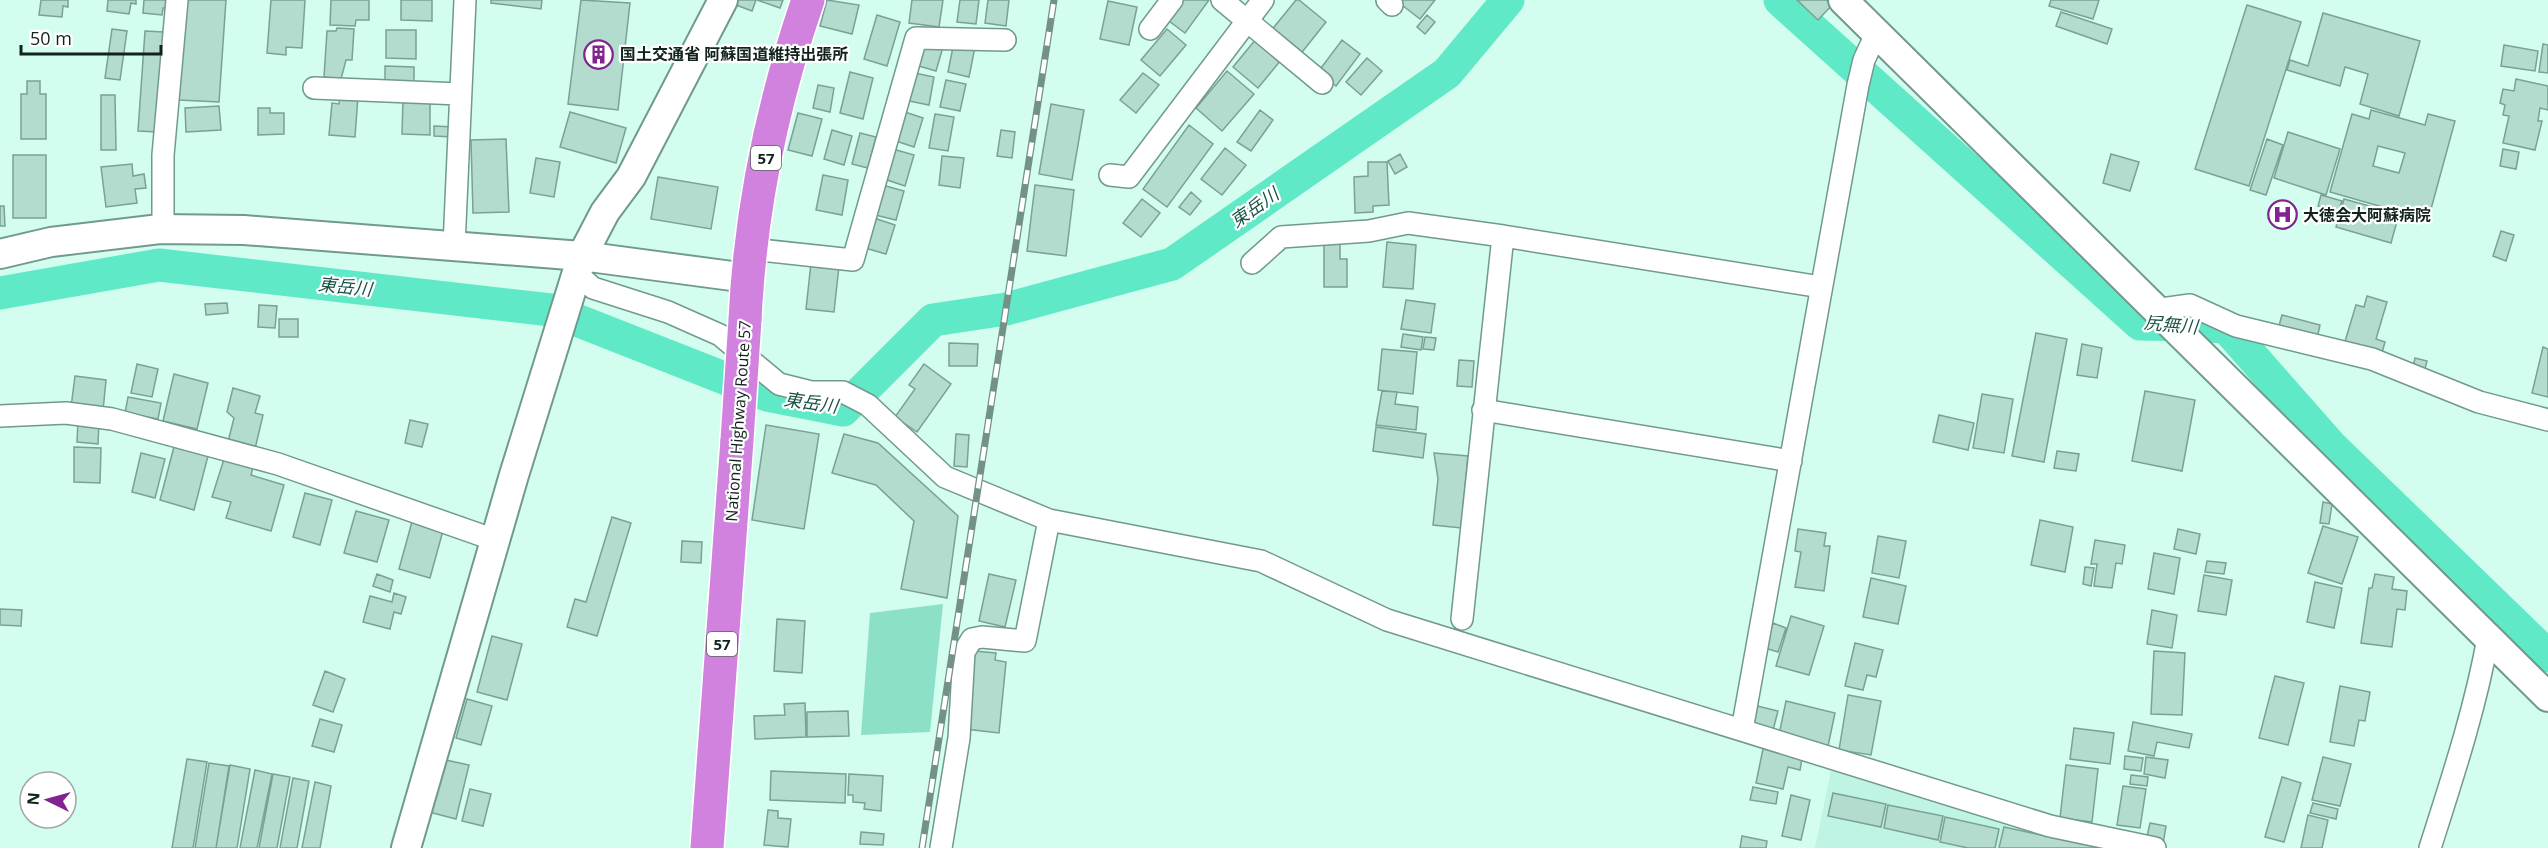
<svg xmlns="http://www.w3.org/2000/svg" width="2548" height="848" viewBox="0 0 2548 848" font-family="'Open Sans','Noto Sans JP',sans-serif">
	<rect width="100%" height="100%" fill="#d2fdef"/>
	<path fill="#bff3e3" d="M1832 766 2127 848H1815Z"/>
	<path fill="#8de0c8" d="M943 604 930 732 861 735 870 613Z"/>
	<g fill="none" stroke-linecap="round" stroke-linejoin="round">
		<path stroke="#60e9c7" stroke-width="33" d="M1780 0 2140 324 2203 325 2227 328 2330 445 2548 656
			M0 293 159 265 551 310 767 395 843 410 933 320 1006 309 1172 264 1447 73 1508 0"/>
	</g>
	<path fill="#b3dccf" stroke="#79a194" stroke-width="1.5" fill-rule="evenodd" d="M41 0H68V7L63 6 62 17 39 15Z
		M108 0H136V4L131 3 129 14 107 11Z
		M144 0H168L167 8H163L162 15 143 13Z
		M186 0H226L219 102 179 100Z
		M271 0H305L302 48 286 47V55L267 53Z
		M331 0H369V20H356L355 26 330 25Z
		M401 0H432V21L401 20Z
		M491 0H542L541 9 491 3Z
		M581 0 630 3 618 110 568 104Z
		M738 0H756L752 11 736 5Z
		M757 0H783L780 8Z
		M827 0 859 5 852 34 820 26Z
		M912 0H943L939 27 909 23Z
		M960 0H979L976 24 957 22Z
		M988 0H1009L1006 26 985 23Z
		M1179 0H1209L1185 33 1165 18Z
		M1296 0H1299L1326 22 1299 56 1270 32Z
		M1400 0H1435L1420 19 1398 2Z
		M1797 0H1826L1832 5 1818 20Z
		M2051 0H2099L2093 19 2049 6Z
		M1108 1 1137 7 1129 45 1100 39Z
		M2247 5 2301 22 2249 186 2195 169Z
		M2061 12 2112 29 2107 44 2056 26Z
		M2323 13 2420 41 2399 116 2360 104 2368 74 2345 67 2340 86 2287 70 2290 60 2308 66Z
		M877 15 900 22 887 66 864 59Z
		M1427 15 1435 22 1425 34 1417 27Z
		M337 28 354 29 352 60H346L341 79 324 77 327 31H336Z
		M112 29 127 31 120 80 105 78Z
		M1167 29 1186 45 1160 76 1141 60Z
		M386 30H416V59L386 58Z
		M145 31 164 32 158 132 138 131Z
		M1256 39 1281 60 1258 88 1233 67Z
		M1342 40 1360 54 1336 86 1318 72Z
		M954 42 975 47 969 77 948 72Z
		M925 43 943 47 936 71 919 66Z
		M2543 44 2548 45V73L2539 72Z
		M2504 45 2538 51 2535 71 2501 66Z
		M1367 58 1382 71 1361 95 1346 82Z
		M385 66 414 67V84L385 83Z
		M1227 71 1254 94 1222 131 1196 108Z
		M850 72 873 78 863 119 840 113Z
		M915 73 934 77 929 105 909 101Z
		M1143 73 1159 85 1136 113 1120 100Z
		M2516 79 2548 86V110L2540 108 2538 121H2542L2535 150 2503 143 2509 116 2503 115 2505 105 2500 103 2503 89 2514 91Z
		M946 80 966 84 960 111 940 107Z
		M27 81H40V94H46V139H21V94H27Z
		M818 85 834 88 830 112 813 108Z
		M101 95H115L116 150H101Z
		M340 95 358 96 355 137 329 135 332 103 339 104Z
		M403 99 430 100V135L402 134Z
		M1051 104 1084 110 1072 180 1039 174Z
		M219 106 221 130 186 132 185 108Z
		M258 108H270V113H284V134L258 135Z
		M1260 110 1273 120 1251 151 1237 142Z
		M2371 110 2425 125 2428 114 2455 121 2428 220 2330 192 2352 114 2369 119ZM2378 146 2405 153 2399 173 2373 166Z
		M570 112 626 128 616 163 560 147Z
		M905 112 923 118 914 147 896 141Z
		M798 113 822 119 812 156 788 150Z
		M935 114 954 117 948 151 929 148Z
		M1189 125 1213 144 1167 207 1143 189Z
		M434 126 454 127 453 137 434 136Z
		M832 130 852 136 844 165 824 159Z
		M1001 130 1015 132 1012 158 997 156Z
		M2288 132 2340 149 2326 195 2274 178Z
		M860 133 876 137 868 168 852 164Z
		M506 139 509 212 473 213 471 140Z
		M2267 139 2283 145 2266 195 2250 190Z
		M1225 148 1246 165 1222 195 1201 179Z
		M893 149 914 155 905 186 884 179Z
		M2503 149 2519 152 2516 169 2500 166Z
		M1400 154 1407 167 1395 174 1388 161Z
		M2111 154 2139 162 2130 191 2103 183Z
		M13 155H46V218H13Z
		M942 156 964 158 960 188 939 185Z
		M536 158 560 162 554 197 530 193Z
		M1368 162H1387L1389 205 1373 206V212L1355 213 1354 177 1368 176Z
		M132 164 133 176 144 174 146 188 135 189 137 203 106 207 101 167Z
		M823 175 848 180 842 215 816 210Z
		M658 177 718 187 711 229 651 219Z
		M882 185 904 191 896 220 875 215Z
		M1035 185 1074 190 1066 256 1027 251Z
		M1191 192 1201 201 1190 215 1179 207Z
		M2321 195 2342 201 2338 212 2318 206Z
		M1142 199 1160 213 1141 237 1123 223Z
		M2344 199 2399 214 2391 243 2336 227Z
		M0 206H4L5 226H0Z
		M874 218 895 225 886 254 865 248Z
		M2501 231 2514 235 2506 261 2493 256Z
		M1387 242 1416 245 1413 289 1383 287Z
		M1324 243H1340V259H1347V287H1324Z
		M811 263 839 266 834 312 806 309Z
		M2367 296 2387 302 2376 339 2385 342 2380 360 2343 348 2356 305 2364 307Z
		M1406 300 1435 304 1431 333 1401 329Z
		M227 303 228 313 206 315 205 304Z
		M259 305 277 306 275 328 258 327Z
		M2282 315 2320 325 2316 343 2277 333Z
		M279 319H298V337H279Z
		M2036 333 2067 339 2044 462 2012 456Z
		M1403 334 1423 337 1421 350 1401 347Z
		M1425 337 1436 338 1434 350 1423 349Z
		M949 343 978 344 977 366H949Z
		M2082 344 2102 348 2097 378 2077 375Z
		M2543 347 2548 349V397L2532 393Z
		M1382 349 1417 352 1413 394 1378 390Z
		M2415 358 2427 361 2425 369 2413 367Z
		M1459 360 1474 361 1472 387 1457 386Z
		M137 364 158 369 152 397 131 393Z
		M924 364 951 384 917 432 895 417 915 389 909 385Z
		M174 374 208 383 197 429 163 421Z
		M75 376 106 380 103 411 71 407Z
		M233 388 260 396 255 413 263 415 255 449 228 442 234 418 227 412Z
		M1382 391 1397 392 1395 404 1418 407 1416 430 1376 425Z
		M2145 391 2195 400 2182 471 2132 461Z
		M1982 394 2013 399 2004 453 1973 448Z
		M128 397 161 403 158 419 125 413Z
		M1939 415 1974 423 1968 450 1933 442Z
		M410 420 428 424 422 447 405 443Z
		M78 421 99 422 98 444 77 442Z
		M766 425 819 434 804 529 752 520Z
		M1376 427 1426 434 1423 458 1373 451Z
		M844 434 878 443 958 516 947 598 901 589 914 521 876 485 832 473Z
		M956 434 969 435 967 467 954 466Z
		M175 443 209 452 194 510 160 500Z
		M74 447 101 448 100 483 74 482Z
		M2057 451 2079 454 2076 471 2054 468Z
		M141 453 165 459 155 498 132 492Z
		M1434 453 1468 456 1461 528 1433 525 1438 479Z
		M225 456 254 464 251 475 284 485 271 531 226 518 231 502 212 497Z
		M305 493 332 500 320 545 293 537Z
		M2323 502 2332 504 2329 524 2320 523Z
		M356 511 389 520 377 562 344 553Z
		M612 517 631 523 597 636 567 627 575 599 586 602Z
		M413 518 444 527 430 578 399 569Z
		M2040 520 2073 527 2065 572 2031 565Z
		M2323 526 2358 537 2342 584 2308 573Z
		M1798 529 1826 533 1824 546H1830L1824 591 1795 587 1801 552 1795 551Z
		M2178 529 2200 534 2196 554 2174 549Z
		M1878 536 1906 541 1899 578 1872 573Z
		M2095 540 2125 545 2122 564 2116 563 2112 588 2094 586 2097 564H2091Z
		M682 541 702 542 701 563 681 562Z
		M2154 553 2180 558 2174 594 2148 589Z
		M2207 561 2226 563 2224 574 2205 572Z
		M2085 567 2094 568 2091 586 2083 584Z
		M377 574 393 580 390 592 373 586Z
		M989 574 1016 580 1005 627 979 621Z
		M2375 574 2394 577 2392 589 2407 591 2405 610 2397 609 2392 647 2361 643 2369 588H2372Z
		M2204 575 2232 580 2226 615 2198 611Z
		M1871 578 1906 586 1898 624 1863 617Z
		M2315 582 2342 588 2334 628 2307 622Z
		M394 593 406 597 401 614 394 612 390 629 363 622 370 596 392 602Z
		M0 609 22 610 21 626 0 625Z
		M2152 610 2177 615 2172 648 2147 644Z
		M1791 616 1824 626 1809 675 1776 666Z
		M777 619 805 621 802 673 774 671Z
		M1773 623 1786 628 1778 652 1765 648Z
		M492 636 522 644 507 700 477 692Z
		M1855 643 1883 650 1876 677 1867 675 1863 690 1845 686Z
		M974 651 996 653 995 660 1006 662 999 733 965 729Z
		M2154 651 2185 653 2182 715 2151 714Z
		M325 671 345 679 333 712 313 705Z
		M2275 676 2304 683 2288 745 2259 738Z
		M2340 686 2370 692 2365 721 2359 720 2354 746 2330 742Z
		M1848 695 1881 701 1871 755 1839 750Z
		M467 699 492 706 481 745 456 738Z
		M1786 701 1835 713 1828 746 1779 735Z
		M805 703 806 737 755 739 754 716 785 715 784 704Z
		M1753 705 1778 711 1773 730 1749 724Z
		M848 711 849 736 807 737V712Z
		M320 719 342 725 334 752 312 746Z
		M2133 722 2192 734 2189 748 2157 742 2154 756 2128 751Z
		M2074 728 2114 733 2110 764 2070 759Z
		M1764 744 1803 753 1800 770 1788 767 1783 789 1756 783Z
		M2125 756 2143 758 2141 771 2124 769Z
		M2146 757 2168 760 2165 778 2144 774Z
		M2323 757 2351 764 2340 806 2312 800Z
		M187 759 207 762 193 848H172Z
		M441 759 469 765 456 819 429 812Z
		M209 763 229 766 216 848H195Z
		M230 765 250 769 237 848H216Z
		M2066 765 2098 769 2092 822 2060 818Z
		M255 770 272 774 257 848H240Z
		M771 771 846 774 845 803 770 800Z
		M273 774 290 777 277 848H259Z
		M849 774 883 776 881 811 864 809 865 803 853 802V795H848Z
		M2131 775 2148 777 2147 786 2130 784Z
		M2282 777 2301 783 2284 842 2265 837Z
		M293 778 309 781 297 848H280Z
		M315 782 331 786 320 848H302Z
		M2123 786 2146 789 2140 828 2117 825Z
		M1753 787 1778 792 1776 804 1750 800Z
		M470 789 491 794 483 826 462 821Z
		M1833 793 1886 804 1881 827 1828 816Z
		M1791 795 1810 800 1801 840 1782 836Z
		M2313 803 2338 809 2336 819 2310 813Z
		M1888 805 1943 816 1938 840 1884 828Z
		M768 810 778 811V818L791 819 788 847 764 845Z
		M2308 815 2328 820 2322 848H2301Z
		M1945 817 1999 829 1995 848H1968L1940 842Z
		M2150 823 2166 826 2163 844 2146 841Z
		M2004 827 2102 848H1999Z
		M861 832 884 834 883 845 860 844Z
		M1742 836 1767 841 1766 848H1740Z"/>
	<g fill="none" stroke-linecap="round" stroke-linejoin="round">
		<defs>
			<path id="street" d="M1222 0 1322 83
				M1387 0 1392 5
				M1150 29 1172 0
				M314 88 460 94
				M1110 175 1129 177 1263 0
				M163 229V155L177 0
				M1503 236 1821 287
				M454 246 465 0
				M751 249 853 260 916 38 1005 40
				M1252 263 1281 237 1369 231 1408 223 1503 236 1462 619
				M576 273 593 288 668 312 720 335 779 384 811 392H843L868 405 945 477 1049 520 1261 561 1387 620 2050 826 2155 848
				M2154 310 2190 305 2236 326 2372 359 2479 402 2548 420
				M1483 410 1791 461
				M0 416 66 413 112 419 278 464 495 540
				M1742 730 1858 85 1864 60 1876 34
				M941 848 959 738 964 652 972 639 982 637 1025 641 1049 520
				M2430 848C2452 779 2475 710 2488 638"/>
			<path id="secondary" d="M1843 0 2548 697
				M0 254 51 242 160 229 244 230 582 256 747 278
				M406 848 514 475 582 256 605 212 631 177 723 0"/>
			<path id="highway" d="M745 320C750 212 773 102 808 0
				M707 848 737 440"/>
		</defs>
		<use href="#street" stroke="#71998d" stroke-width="24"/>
		<use href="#secondary" stroke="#71998d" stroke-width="32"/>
		<use href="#highway" stroke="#fff" stroke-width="36"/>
		<use href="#street" stroke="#fff" stroke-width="21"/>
		<use href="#secondary" stroke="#fff" stroke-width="28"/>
		<use href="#highway" stroke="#d082de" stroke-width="33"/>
		<defs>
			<path id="rail" d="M922 848 1054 0"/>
		</defs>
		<use href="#rail" stroke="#749188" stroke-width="7"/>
		<use href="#rail" stroke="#fff" stroke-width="4.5" stroke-dasharray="14" stroke-linecap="butt"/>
		<defs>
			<path id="highway-bridge" d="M737 440 745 320"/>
		</defs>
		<use href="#highway-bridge" stroke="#fff" stroke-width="36" stroke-linecap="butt"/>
		<use href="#highway-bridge" stroke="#d082de" stroke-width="33"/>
	</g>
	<defs>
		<symbol id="building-ring" viewBox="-11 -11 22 22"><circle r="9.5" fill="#fff" stroke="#812491" stroke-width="1.5"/><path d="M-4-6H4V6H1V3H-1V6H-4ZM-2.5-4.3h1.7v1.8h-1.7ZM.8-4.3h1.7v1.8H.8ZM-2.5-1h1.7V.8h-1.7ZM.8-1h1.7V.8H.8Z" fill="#812491"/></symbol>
		<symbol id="hospital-ring" viewBox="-11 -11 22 22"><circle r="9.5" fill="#fff" stroke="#812491" stroke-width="1.5"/><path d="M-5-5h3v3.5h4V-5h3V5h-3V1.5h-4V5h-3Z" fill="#812491"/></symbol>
	</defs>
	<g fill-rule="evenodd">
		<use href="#building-ring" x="582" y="38" width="33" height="33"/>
		<use href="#hospital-ring" x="2266" y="198" width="33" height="33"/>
	</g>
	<g text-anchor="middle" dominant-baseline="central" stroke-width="4.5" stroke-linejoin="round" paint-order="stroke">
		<g fill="#fff" stroke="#596461" stroke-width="1.5">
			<rect x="751" y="146" width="30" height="24" rx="4.5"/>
			<rect x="707" y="632" width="30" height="24" rx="4.5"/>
		</g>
		<g font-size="15" font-weight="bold" fill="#12221d">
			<text x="766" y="158">57</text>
			<text x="722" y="644">57</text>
		</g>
		<g font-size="16" font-weight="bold" fill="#12221d" stroke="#fff" text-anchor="start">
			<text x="620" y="54">国土交通省 阿蘇国道維持出張所</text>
			<text x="2303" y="215">大徳会大阿蘇病院</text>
		</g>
		<g font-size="16" fill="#12221d" stroke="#fff">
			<text transform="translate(738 421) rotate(-86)">National Highway Route 57</text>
		</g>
		<g font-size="18" font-style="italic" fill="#195345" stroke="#fff">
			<text transform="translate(1254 207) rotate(-35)">東岳川</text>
			<text transform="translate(345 286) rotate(6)">東岳川</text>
			<text transform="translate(2171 324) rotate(5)">尻無川</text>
			<text transform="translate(811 402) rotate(8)">東岳川</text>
		</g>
	</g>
	<g transform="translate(48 800) rotate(275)"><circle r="28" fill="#ffffff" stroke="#a0a7a5" stroke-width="1.5"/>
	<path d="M0-4.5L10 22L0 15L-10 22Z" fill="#812491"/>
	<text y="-9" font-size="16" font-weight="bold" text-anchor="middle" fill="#12221d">N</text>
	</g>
	<path d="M21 45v9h140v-9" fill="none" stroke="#12221d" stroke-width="3"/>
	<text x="30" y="45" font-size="18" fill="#12221d" stroke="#ffffff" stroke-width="4.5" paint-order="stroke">50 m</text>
</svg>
